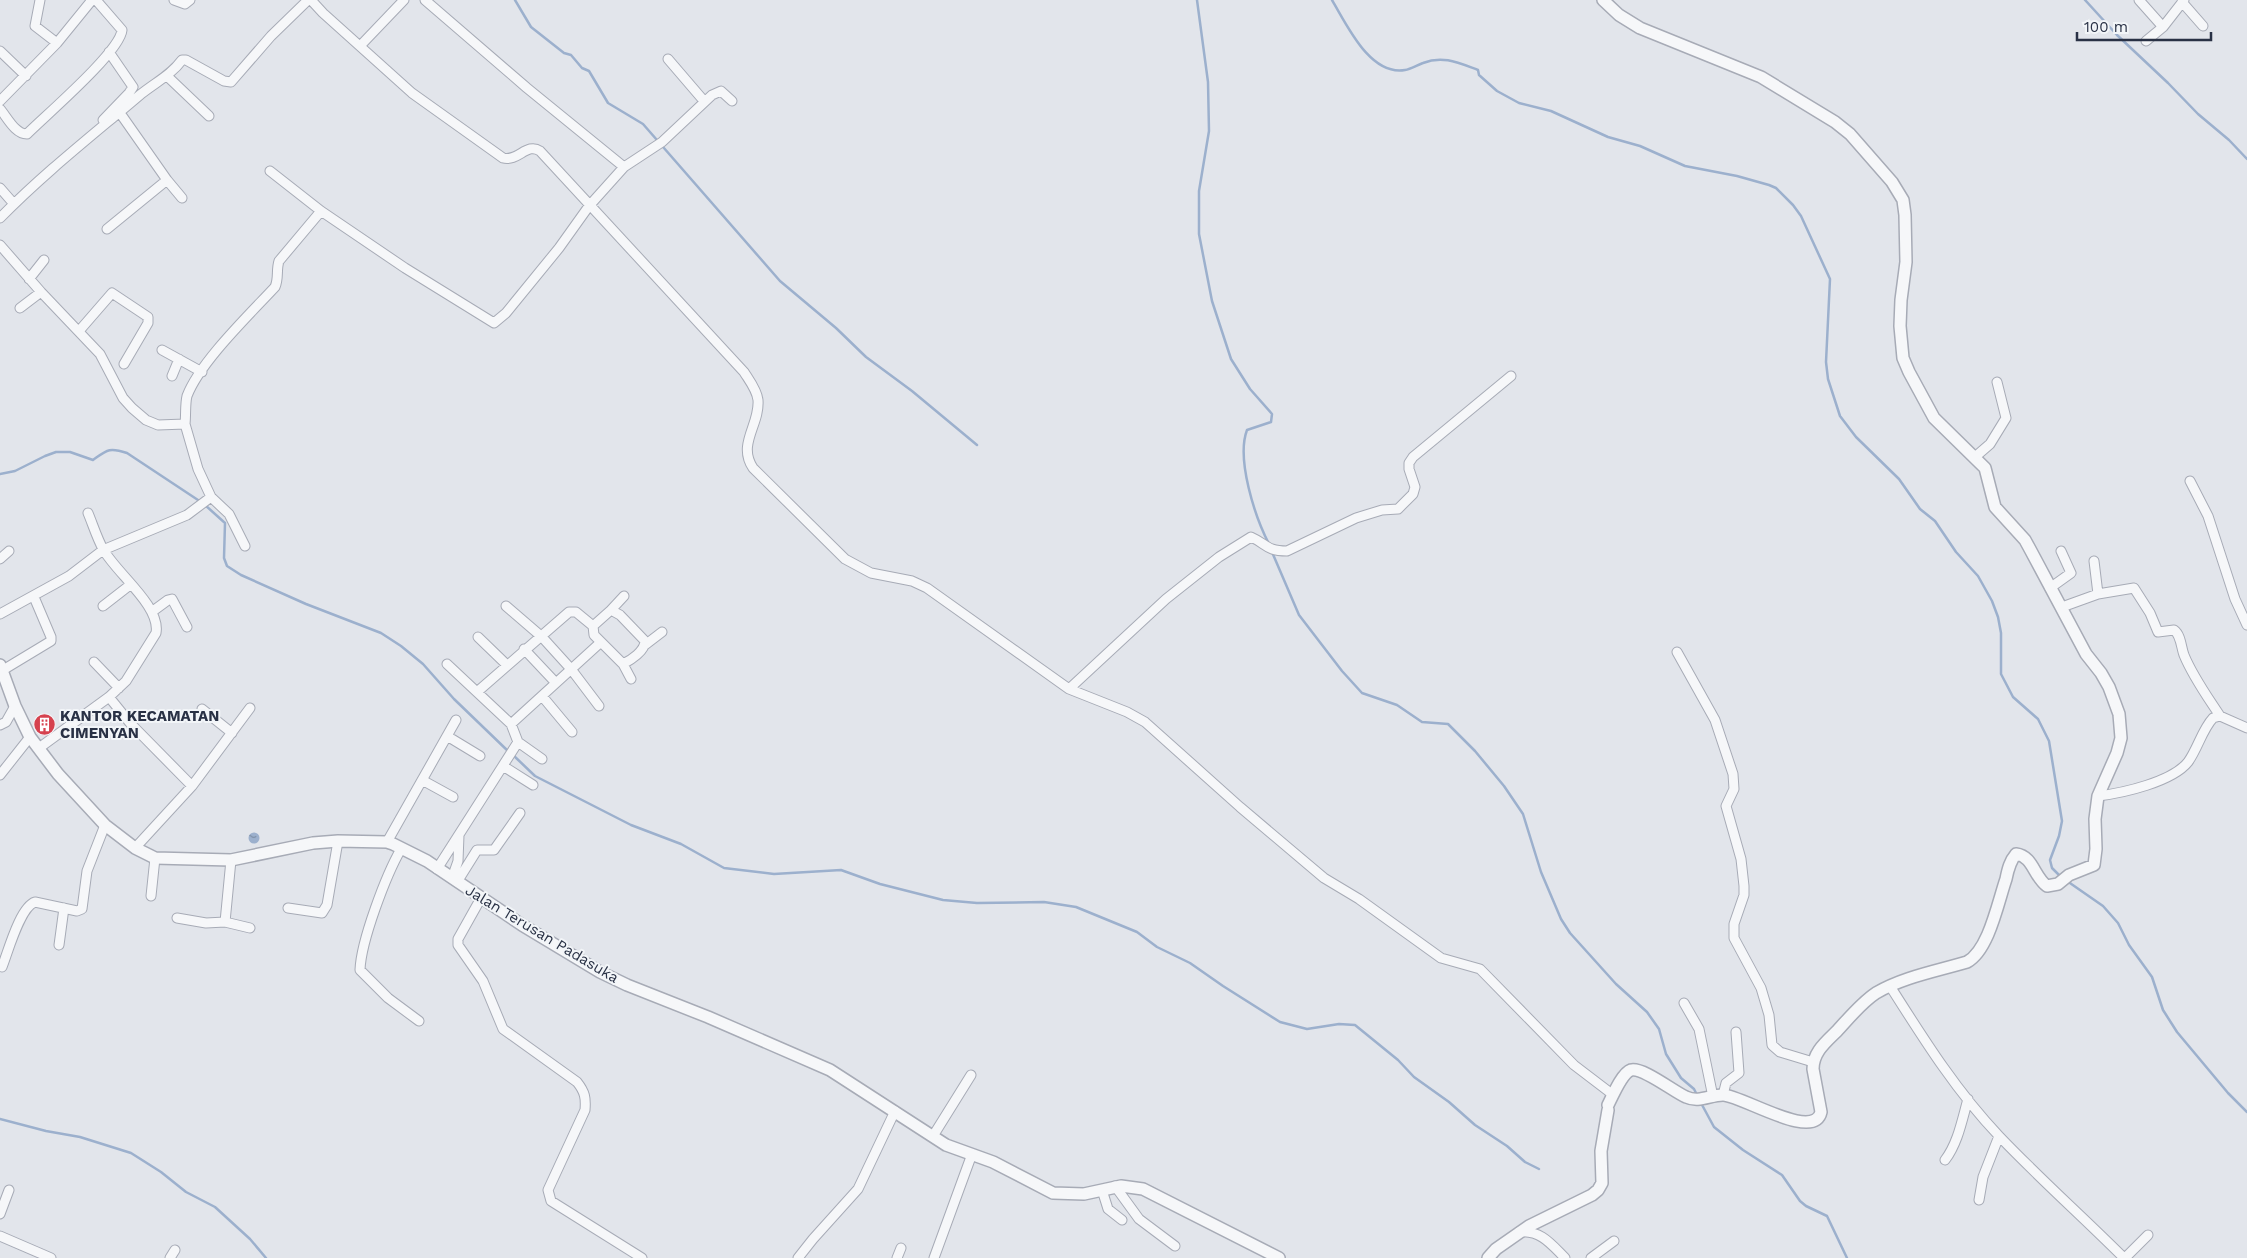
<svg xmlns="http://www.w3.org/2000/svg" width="2247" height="1258" viewBox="0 0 2247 1258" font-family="'Work Sans',sans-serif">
	<defs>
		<pattern id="water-ripples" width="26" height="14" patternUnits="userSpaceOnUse" patternTransform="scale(1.25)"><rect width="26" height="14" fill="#9cb0cd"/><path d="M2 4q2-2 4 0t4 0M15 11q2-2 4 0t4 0" fill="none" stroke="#7f90a8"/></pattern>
	</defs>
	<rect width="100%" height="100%" fill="#e2e5eb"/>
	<path fill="url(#water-ripples)" d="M248.5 838a5.5 5.5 0 1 1 11 0a5.5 5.5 0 1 1-11 0Z"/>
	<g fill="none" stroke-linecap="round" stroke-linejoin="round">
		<path stroke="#9cb0cd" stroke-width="2.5" d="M515 0 531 27 564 53 571 55 582 68 589 71 608 103 643 124 780 281 836 328 866 357 912 391 977 445
			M1197 0 1208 82 1209 131 1199 191V234L1212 301 1231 359 1250 389 1272 414 1271 422 1247 430C1236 459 1255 517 1269 544
			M1332 0C1347 25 1370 76 1405 70 1411 69 1417 65 1423 63 1443 55 1459 63 1478 70L1479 75 1497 91 1519 103 1551 111 1608 137 1640 146 1685 166 1737 176 1769 185 1776 188 1793 205 1801 216 1830 279 1826 362 1828 379 1840 416 1856 437 1899 479 1920 509 1935 521 1956 552 1978 576 1992 601 1998 617 2001 633V674L2013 697 2038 719 2049 741 2062 821 2059 836 2050 860 2052 868 2060 876
			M2085 0 2117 35 2168 83 2198 114 2229 140 2247 159
			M0 474 15 471 45 456 56 452H70L93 460C107 450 109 447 127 453L201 502
			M205 505 225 523 224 558 227 566 241 575 306 604 381 633 401 646 423 664 454 699 509 752
			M1272 552 1299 615 1342 671 1362 693 1397 705 1422 722 1448 724 1475 751 1504 786 1523 814 1541 872 1561 919 1570 933 1616 984 1647 1012 1659 1029 1666 1054 1681 1078 1694 1089 1697 1095
			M513 755 535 776 631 825 681 844 724 868 774 874 841 870 880 884 943 900 977 903 1044 902 1076 907 1137 932 1157 947 1190 963 1223 986 1280 1022 1307 1029 1339 1024 1355 1025 1398 1060 1414 1077 1449 1102 1475 1125 1507 1146 1525 1162 1539 1169
			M2067 881 2103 906 2118 923 2129 945 2152 977 2163 1010 2177 1032 2228 1093 2247 1112
			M1701 1103 1714 1127 1743 1150 1782 1175 1800 1201 1806 1206 1827 1216 1847 1258
			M0 1119 46 1131 80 1137 131 1153 161 1172 186 1192 215 1207 250 1239 266 1258"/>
		<defs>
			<path id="minor" d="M40 0 35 26 57 43
				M174 0 185 4 190 0
				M311 0 323 13 412 93 503 158C518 162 527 142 540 151L744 372C749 380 757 390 758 400 760 425 737 444 753 468L845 559 871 573 912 581 927 588 1069 689 1127 712 1145 722 1240 807 1324 878 1359 899 1441 958 1480 969 1574 1065 1612 1094
				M425 0 527 88 624 167
				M2139 0 2163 27
				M2182 2 2203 26
				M2146 41 2163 27 2184 0
				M360 46 404 0
				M0 51 26 76
				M668 59 704 101
				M167 76 209 116
				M0 101 57 43 92 0
				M0 109C7 117 15 134 27 134 46 115 120 52 122 30L96 0
				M103 120 129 93 133 87 109 52
				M270 171 321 211 405 268 494 323 506 313 559 248 589 206 624 167 662 142 712 95 721 91 732 101
				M167 180 182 198
				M0 188 14 204
				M0 218C44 173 94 134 141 94 156 82 171 75 182 60H186L224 81 231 82 271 36 308 0
				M107 229 167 180 120 113
				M0 245 41 292 100 354 123 398 132 408 146 420 158 425 185 424 198 469 211 497 187 515 103 550 69 576 0 614
				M29 279 44 260
				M20 308 41 292
				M79 331 112 293 148 317V323L124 364
				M162 350 202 372
				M172 376 179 359
				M185 424C186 415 185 404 187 396 200 362 249 315 275 287 279 278 276 270 279 261L321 211
				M1975 457 1990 444 2006 418 1997 382
				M2190 481 2208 516 2235 599 2247 625
				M211 497 229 514 245 546
				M0 559 9 551
				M2094 561 2098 594
				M2050 588 2071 573 2061 551
				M103 606 130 585
				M506 606 542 637 571 669 599 706
				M2062 607 2098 594 2134 588 2150 613 2158 632 2174 630C2181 635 2181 647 2184 655 2193 677 2207 696 2220 716
				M611 610 624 596
				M153 611 168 600 172 599 187 627
				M478 637 507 665
				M645 645 662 632
				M524 649 556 683
				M1677 652 1715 720 1733 774 1734 789 1726 806 1741 859 1744 886V895L1734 924V938L1761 988 1769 1015 1772 1045 1780 1052 1813 1062
				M94 662 119 688
				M447 664 511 724 601 642 623 664C631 660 645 651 645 641L620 615 611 610 593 626 594 635 601 642
				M623 664 631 679
				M3 670 51 641V637L34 597
				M1069 689 1166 599 1219 557 1251 537C1267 544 1266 551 1287 551L1356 518 1382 510 1398 509 1413 494 1415 487 1409 469V463L1413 457 1511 376
				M477 692 569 612H576L593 626
				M542 696 572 732
				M109 697 130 723 192 786
				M202 709 232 733
				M0 725 6 722 15 706
				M447 736 480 756
				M518 742 542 759
				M39 748 109 697 126 681 156 633C161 606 116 573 103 549 97 538 93 525 88 513
				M503 766 533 785
				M0 775 30 737
				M422 780 453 797
				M2098 796C2123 793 2172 782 2188 762 2198 748 2202 730 2213 718L2220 716 2247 728
				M387 842 456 720
				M135 848 192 786 250 708
				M401 849C386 875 361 941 360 970L388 998 419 1021
				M437 869 518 742 511 724
				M452 878 458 861 459 835
				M457 882 477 850H494L520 813
				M151 896 155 858
				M481 898 458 939V945L483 981 503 1029 577 1082C585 1092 586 1098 585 1110L548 1190 551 1201 642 1258
				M288 908 322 913 327 905 338 841
				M177 918 206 923 225 922 231 860
				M225 922 250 928
				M59 945 64 908
				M2 967C8 952 20 907 35 902L77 911 82 909 87 871 105 825
				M1890 986C1923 1038 1956 1091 1999 1136 2039 1178 2083 1217 2124 1258
				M1684 1003 1699 1029 1713 1097
				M1723 1095 1726 1083 1739 1073 1736 1032
				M933 1136 971 1075
				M1945 1160C1958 1143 1962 1120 1968 1099
				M1115 1186 1139 1219 1175 1246
				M1102 1190 1108 1209 1122 1220
				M1979 1200 1983 1177 1999 1136
				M0 1214 9 1190
				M1519 1232C1541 1230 1551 1244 1565 1258
				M0 1236 51 1258
				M170 1258 175 1250
				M798 1258 813 1239 858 1189 895 1111
				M897 1258 901 1248
				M934 1258 972 1154
				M1591 1258 1614 1241
				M2125 1258 2148 1235"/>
			<path id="tertiary" d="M1603 0 1619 15 1640 28 1761 77 1835 122 1850 134 1892 182 1903 200 1905 215 1906 262 1901 300 1900 326 1903 358 1909 372 1934 418 1985 468 1995 507 2025 540 2031 551 2086 654 2101 673 2109 687 2119 714 2121 738 2117 753 2098 796 2095 819 2096 849 2094 865 2069 875 2058 884 2047 886C2034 877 2033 856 2016 854 2010 861 2008 869 2006 879 1998 902 1989 950 1967 962 1937 971 1903 977 1876 993 1861 1003 1849 1018 1837 1031 1826 1042 1813 1052 1813 1069L1821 1112C1814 1142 1741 1095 1723 1095 1710 1095 1699 1103 1686 1097 1674 1092 1643 1067 1631 1070 1622 1073 1612 1097 1608 1105
				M0 665 15 706 30 737 58 774 105 825 135 848 155 858 231 860 313 843 338 841 387 842 393 844 427 861 522 925 600 972 627 985 708 1017 830 1070 946 1145 993 1162 1053 1193 1084 1194 1121 1186 1143 1189 1279 1258
				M1488 1258 1496 1249 1529 1226 1592 1195 1598 1190 1602 1183 1601 1151 1608 1110"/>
		</defs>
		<use href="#minor" stroke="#a7abb6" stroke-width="11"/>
		<use href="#tertiary" stroke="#a7abb6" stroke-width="14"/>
		<use href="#minor" stroke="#f6f7f9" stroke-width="9"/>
		<use href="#tertiary" stroke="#f6f7f9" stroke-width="11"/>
	</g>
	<defs>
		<symbol id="building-disc" viewBox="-11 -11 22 22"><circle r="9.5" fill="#d6414e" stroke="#f2f5f8"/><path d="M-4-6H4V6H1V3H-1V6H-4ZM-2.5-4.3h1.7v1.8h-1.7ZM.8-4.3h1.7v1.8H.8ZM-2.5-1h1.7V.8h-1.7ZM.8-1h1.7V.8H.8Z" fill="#fff"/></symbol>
	</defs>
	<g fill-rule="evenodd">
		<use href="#building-disc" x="32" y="712" width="25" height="25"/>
	</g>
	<g text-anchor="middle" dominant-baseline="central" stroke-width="4" stroke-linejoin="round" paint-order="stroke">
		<g font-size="15" font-weight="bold" fill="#293145" stroke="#f2f5f8" text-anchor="start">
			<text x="60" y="716">KANTOR KECAMATAN<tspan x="60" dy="17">CIMENYAN</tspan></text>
		</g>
		<g font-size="15" fill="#293145" stroke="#f2f5f8">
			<text transform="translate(542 934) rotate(31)">Jalan Terusan Padasuka</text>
		</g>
	</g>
	<path d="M2077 32v8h134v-8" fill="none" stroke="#293145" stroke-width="2.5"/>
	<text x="2084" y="32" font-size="15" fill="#293145" stroke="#f2f5f8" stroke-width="4" paint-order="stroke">100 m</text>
</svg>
